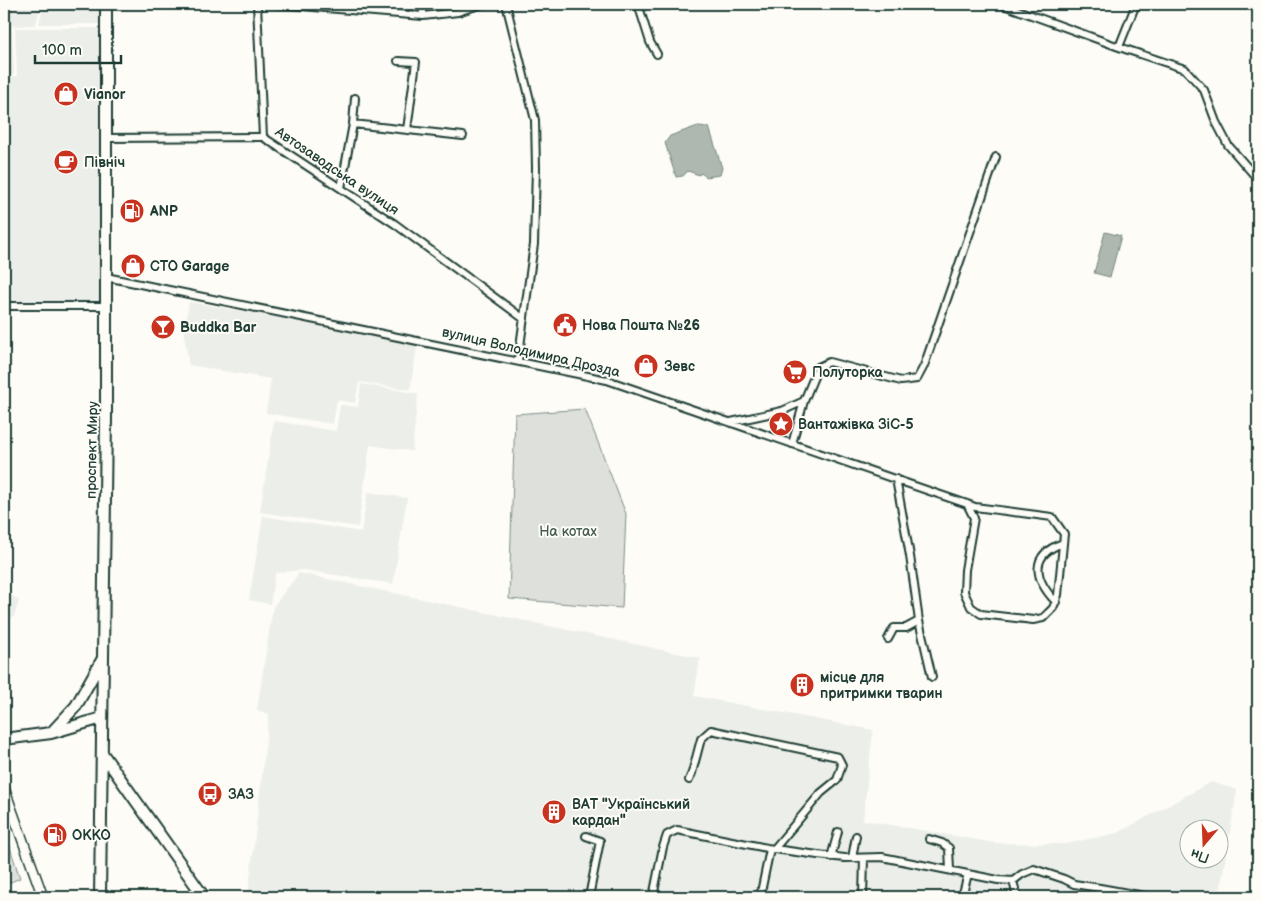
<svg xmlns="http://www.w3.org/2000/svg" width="1262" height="901" viewBox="0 0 1262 901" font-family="'Balsamiq Sans',sans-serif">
	<rect width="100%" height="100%" fill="#fdfcf7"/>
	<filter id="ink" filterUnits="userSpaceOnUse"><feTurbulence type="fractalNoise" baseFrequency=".02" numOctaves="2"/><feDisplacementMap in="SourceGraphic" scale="10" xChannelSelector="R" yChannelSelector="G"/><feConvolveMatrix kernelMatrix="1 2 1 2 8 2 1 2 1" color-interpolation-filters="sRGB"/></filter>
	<g filter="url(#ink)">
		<path fill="#eceee9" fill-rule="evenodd" d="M4 4H42L35 25 12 26 14 75H4Z
			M44 4H101V24H39Z
			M15 28H99V303H4V78L17 76Z
			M189 302 418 341 410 390 359 382 355 403 337 400 333 424 266 413 271 379 189 365 184 335Z
			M361 384 418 394 412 451 370 445 358 527 260 512 274 421 336 431 340 405 358 407Z
			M368 492 407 498 393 584 304 570 275 573 270 604 249 600 263 516 361 532Z
			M299 573 700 658 694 696 873 730 863 820 995 843 1065 844 1118 833 1211 782 1237 790 1219 897H248L269 714 257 710 273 607ZM1190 828H1220V858H1190Z
			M4 590 19 601 14 616 9 620 4 621Z"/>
		<path fill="#dde0db" stroke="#7e8e88" d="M585 409 626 514 622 608 509 599 515 414Z
			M4 819 12 854 20 878 4 885Z"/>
		<path fill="#aeb8b1" stroke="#75877f" d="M698 126 709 127 722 168 720 175 706 177 701 173 699 175 688 171 683 176 676 177 665 143 670 136Z
			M1105 232 1121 236 1110 277 1094 273Z"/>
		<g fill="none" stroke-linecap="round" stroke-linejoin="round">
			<defs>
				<path id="street" d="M257 4 263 137
					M277 4 423 16 458 12 482 4
					M506 4 535 120 536 168 534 244 518 361
					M638 4 650 42 657 54
					M1001 4 1119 47 1185 69 1204 90 1216 122 1228 145 1255 176
					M423 16V4
					M1119 47 1136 4
					M398 61 416 62 407 130
					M353 124 463 136
					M106 138 263 137 395 224 524 319
					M341 188 353 124 355 98
					M106 277 607 380 967 504 975 507 1052 517 1064 534 1058 595 1053 608 1043 618 1033 620 981 614 971 607 964 592 965 570 974 518 967 504
					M4 306H106
					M731 422 782 411 804 401
					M792 444 804 401 818 367 829 362 901 381 917 379 924 366 996 157
					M896 479 910 556 919 621 932 677
					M1056 602C1034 579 1029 555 1063 543
					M888 639 894 628H906L919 621
					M689 780 692 773 701 739 711 730 838 757 842 765 837 780 821 793 774 849
					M586 836 600 841 589 897
					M929 839 942 843 949 848 950 870
					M831 857 838 832
					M852 858 856 836
					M1013 881 1016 893 1015 897
					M653 897 663 847 667 835 677 830 767 848 818 855 845 858 882 857 998 880 1013 881 1022 874 1034 869 1064 879 1074 884 1100 888
					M760 897 770 849
					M863 897 864 858
					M962 897 968 874
					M1098 897 1100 888 1150 897"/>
				<path id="secondary" d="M4 788 43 897"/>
				<path id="primary" d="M52 732 76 706 102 660
					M4 739 51 733 102 718
					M102 753 204 897
					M100 897 106 418V4"/>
			</defs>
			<use href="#street" stroke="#1f3d34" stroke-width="10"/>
			<use href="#secondary" stroke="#1f3d34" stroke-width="12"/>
			<use href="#primary" stroke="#1f3d34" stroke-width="14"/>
			<use href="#street" stroke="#fdfcf7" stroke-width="6"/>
			<use href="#secondary" stroke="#fdfcf7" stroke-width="9"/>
			<use href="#primary" stroke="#fdfcf7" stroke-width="10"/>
		</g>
	</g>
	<defs>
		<symbol id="shop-disc" viewBox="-11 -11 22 22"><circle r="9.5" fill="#c8321e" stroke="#fdfcf7"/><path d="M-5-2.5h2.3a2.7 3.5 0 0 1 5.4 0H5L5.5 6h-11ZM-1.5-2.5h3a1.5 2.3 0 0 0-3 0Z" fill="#fff"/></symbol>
		<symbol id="cafe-disc" viewBox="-11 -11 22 22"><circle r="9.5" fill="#c8321e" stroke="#fdfcf7"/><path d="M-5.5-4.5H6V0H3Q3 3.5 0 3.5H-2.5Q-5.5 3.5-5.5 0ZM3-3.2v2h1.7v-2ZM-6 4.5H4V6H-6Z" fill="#fff"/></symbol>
		<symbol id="fuel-disc" viewBox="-11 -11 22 22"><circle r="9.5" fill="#c8321e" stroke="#fdfcf7"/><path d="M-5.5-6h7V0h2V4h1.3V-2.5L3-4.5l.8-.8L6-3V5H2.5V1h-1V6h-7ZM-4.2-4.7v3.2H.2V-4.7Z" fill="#fff"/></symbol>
		<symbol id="civic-disc" viewBox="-11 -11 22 22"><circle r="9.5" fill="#c8321e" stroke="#fdfcf7"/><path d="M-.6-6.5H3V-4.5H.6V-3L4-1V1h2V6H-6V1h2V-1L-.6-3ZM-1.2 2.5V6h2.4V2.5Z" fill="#fff"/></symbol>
		<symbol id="bar-disc" viewBox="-11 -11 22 22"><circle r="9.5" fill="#c8321e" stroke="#fdfcf7"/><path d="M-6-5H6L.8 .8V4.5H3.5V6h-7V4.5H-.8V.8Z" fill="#fff"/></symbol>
		<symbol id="supermarket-disc" viewBox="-11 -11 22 22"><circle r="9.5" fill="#c8321e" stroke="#fdfcf7"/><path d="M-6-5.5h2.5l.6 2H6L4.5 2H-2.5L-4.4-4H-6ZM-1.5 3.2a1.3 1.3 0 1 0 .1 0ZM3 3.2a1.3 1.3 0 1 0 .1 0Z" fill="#fff"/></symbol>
		<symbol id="sight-disc" viewBox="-11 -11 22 22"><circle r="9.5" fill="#c8321e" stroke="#fdfcf7"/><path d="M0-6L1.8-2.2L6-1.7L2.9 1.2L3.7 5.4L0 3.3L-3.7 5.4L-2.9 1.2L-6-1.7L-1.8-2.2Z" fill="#fff"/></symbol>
		<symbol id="building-disc" viewBox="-11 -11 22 22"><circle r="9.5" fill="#c8321e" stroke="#fdfcf7"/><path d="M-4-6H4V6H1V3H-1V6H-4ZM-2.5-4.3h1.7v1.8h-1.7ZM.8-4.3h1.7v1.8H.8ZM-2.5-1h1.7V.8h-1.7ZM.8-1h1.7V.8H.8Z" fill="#fff"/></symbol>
		<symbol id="bus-disc" viewBox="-11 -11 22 22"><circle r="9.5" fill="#c8321e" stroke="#fdfcf7"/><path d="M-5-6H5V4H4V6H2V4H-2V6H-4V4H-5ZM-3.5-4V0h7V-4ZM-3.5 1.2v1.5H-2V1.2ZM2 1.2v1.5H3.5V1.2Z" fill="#fff"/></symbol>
	</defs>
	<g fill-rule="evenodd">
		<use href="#shop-disc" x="52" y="80" width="28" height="28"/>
		<use href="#cafe-disc" x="52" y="148" width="28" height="28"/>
		<use href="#fuel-disc" x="118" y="197" width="28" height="28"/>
		<use href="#shop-disc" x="119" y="252" width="28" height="28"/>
		<use href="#civic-disc" x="551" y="311" width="28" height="28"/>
		<use href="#bar-disc" x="149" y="313" width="28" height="28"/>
		<use href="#shop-disc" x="632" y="352" width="28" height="28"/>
		<use href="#supermarket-disc" x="781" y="358" width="28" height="28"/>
		<use href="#sight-disc" x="767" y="410" width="28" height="28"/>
		<use href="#building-disc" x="788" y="671" width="28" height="28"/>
		<use href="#bus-disc" x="196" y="780" width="28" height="28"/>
		<use href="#building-disc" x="540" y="798" width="28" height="28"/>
		<use href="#fuel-disc" x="41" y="821" width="28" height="28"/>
	</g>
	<g text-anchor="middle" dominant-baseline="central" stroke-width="4" stroke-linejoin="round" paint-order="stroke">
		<g font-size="14" font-weight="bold" fill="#1f3d34" stroke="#fdfcf7" text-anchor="start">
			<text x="84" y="94">Vianor</text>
			<text x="84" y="162">Північ</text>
			<text x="150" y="211">ANP</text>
			<text x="150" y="266">СТО Garage</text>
			<text x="582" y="325">Нова Пошта №26</text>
			<text x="180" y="327">Buddka Bar</text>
			<text x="664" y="366">Зевс</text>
			<text x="812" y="372">Полуторка</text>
			<text x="798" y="424">Вантажівка ЗіС-5</text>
			<text x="820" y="677">місце для<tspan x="820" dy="16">притримки тварин</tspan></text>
			<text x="228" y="794">ЗАЗ</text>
			<text x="572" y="804">ВАТ "Український<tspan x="572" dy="16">кардан"</tspan></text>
			<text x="72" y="835">ОККО</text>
		</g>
		<g font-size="14" fill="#1f3d34" stroke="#fdfcf7">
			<text transform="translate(337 171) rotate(34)">Автозаводська вулиця</text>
			<text transform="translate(531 352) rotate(13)">вулиця Володимира Дрозда</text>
			<text transform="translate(92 450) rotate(-89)">проспект Миру</text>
		</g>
		<g font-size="14" fill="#455e55" stroke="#fdfcf7">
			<text x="568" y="531">На котах</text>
		</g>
	</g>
	<rect width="1262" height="901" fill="none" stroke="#fdfcf7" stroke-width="20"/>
	<rect x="10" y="10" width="1242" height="881" fill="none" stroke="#1f3d34" stroke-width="2" filter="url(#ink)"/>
	<g transform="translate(1204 844) rotate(199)"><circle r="24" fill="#fdfcf7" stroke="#a4b0a9"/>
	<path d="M0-4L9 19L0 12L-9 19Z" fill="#c8321e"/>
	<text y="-8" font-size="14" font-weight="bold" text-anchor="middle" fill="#1f3d34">Пн</text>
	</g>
	<path d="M35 55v8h86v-8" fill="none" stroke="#1f3d34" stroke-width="2.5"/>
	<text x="42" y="55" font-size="15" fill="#1f3d34" stroke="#fdfcf7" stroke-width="4" paint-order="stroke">100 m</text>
</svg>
